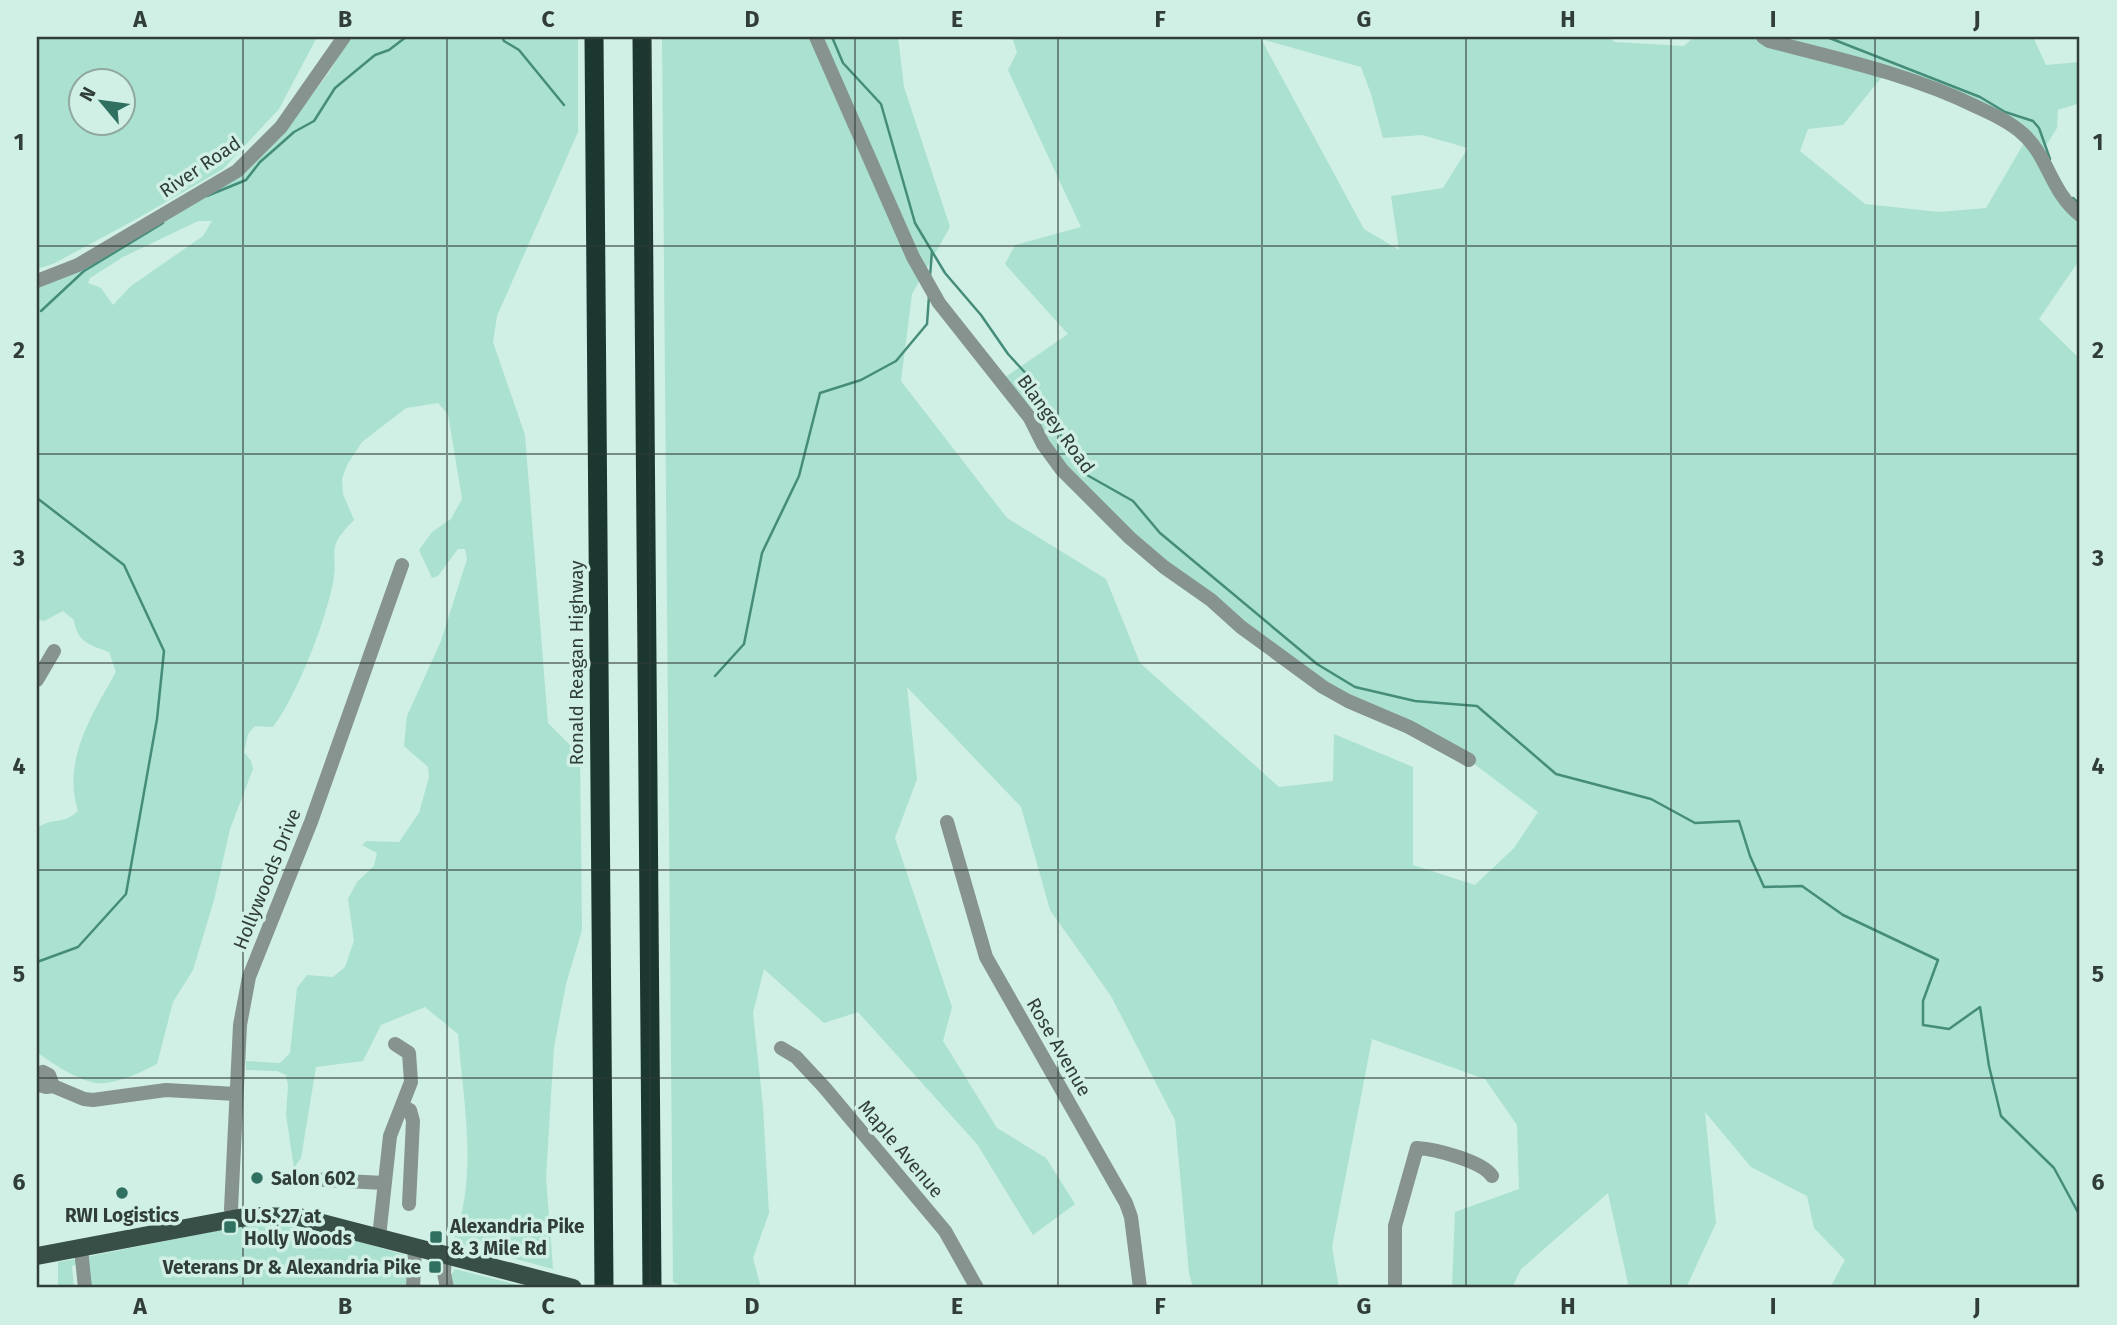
<svg xmlns="http://www.w3.org/2000/svg" width="2117" height="1325" viewBox="0 0 2117 1325" font-family="'Fira Sans',sans-serif">
	<rect width="100%" height="100%" fill="#d0efe5"/>
	<path fill="#aae1d0" fill-rule="evenodd" d="M37 37H317L279 109 223 169 140 217 55 263 37 269ZM122 80V122H80V80Z
		M350 37H578V132L497 316 493 342 525 435 548 723 580 755 582 930 566 984 554 1047 546 1177 553 1269 453 1242C479 1176 463 1102 458 1034L425 1007 381 1025 363 1061 316 1067 301 1158 294 1168 286 1115 288 1085 286 1075 277 1071 246 1070V1061L280 1063 290 1053 297 988 307 975 333 977 345 967 354 941 348 899 357 882 374 866 377 853 362 845 367 841 399 842 419 813 429 777 428 767 404 746 407 716 441 641 467 559 465 549H458L438 576 432 578 419 550 432 532 451 519 462 499 448 414 438 403 406 408 362 442 347 465 342 479 343 494 354 520C324 550 339 549 333 583 324 625 298 693 273 727L255 726 248 734 244 752 251 761 253 769 230 829 214 900 193 970 173 1002 157 1064C142 1072 122 1081 105 1083 85 1086 53 1064 37 1052V828C55 816 62 826 78 811 62 760 92 715 116 672L109 652C90 645 77 642 74 620L63 611 44 621 37 619V287L280 138 330 71ZM198 221H212L203 236 131 286 113 305 101 288 88 283 90 278 123 257Z
		M662 37H898L904 87 950 227 912 294 901 381 1007 518 1106 579 1140 663 1279 787 1333 781 1334 734 1413 767V865L1475 885 1514 848 1538 812 1469 760 1284 659 1077 486 1001 380 1068 334 1005 264 1015 245 1081 227 1008 70 1017 52 1012 37H1609L1615 42 1684 46 1694 37H1763L1790 46V37H2033L2046 65 2080 62V103L2058 110 2057 128 2040 155 2080 215V259L2039 319 2080 359V1288H1830L1845 1260 1814 1228 1807 1196 1751 1167 1705 1112 1716 1223 1686 1288H1629L1608 1193 1521 1269 1512 1288H1452L1455 1212 1519 1189 1517 1125 1485 1079 1372 1039 1332 1247 1339 1288H1193L1189 1273 1175 1120 1111 996 1050 910 1021 807 907 687 917 779 895 838 952 1007 943 1041 997 1128 1046 1158 1075 1204 1033 1235 977 1144 858 1012 824 1023 764 969 753 1013 763 1107 769 1213 753 1258 761 1288H687L673 1282ZM1261 39 1361 67 1371 94 1383 138 1422 135 1468 148 1443 188 1391 196 1399 250 1364 229ZM1885 73 2024 134 2027 138 1986 208 1939 212 1865 204 1800 151 1808 129 1843 125Z
		M280 1225 334 1234 411 1257 409 1288H89L86 1257 240 1226Z
		M76 1259 78 1264 72 1266 74 1288H58V1262Z
		M455 1269 529 1288H451L449 1278Z"/>
	<g fill="none" stroke-linecap="round" stroke-linejoin="round">
		<path stroke="#458d7a" stroke-width="2.5" d="M502 37 504 41 519 50 564 105
			M832 37 843 63 881 104 915 223 945 273 981 315 1008 354 1030 378 1060 434 1087 475 1133 501 1160 533 1317 664 1355 687 1415 701 1477 706 1556 774 1651 799 1695 823 1739 821 1750 856 1764 887 1802 886 1843 915 1938 960 1923 1001V1025L1949 1029 1980 1007 1989 1066 2001 1116 2054 1168 2080 1216
			M1827 37 1980 97 2005 112 2033 121 2039 128 2050 159
			M207 196 246 180 260 162 276 148 294 132 314 121 335 88 375 55 389 50 406 37
			M2073 198 2080 205
			M930 276 932 251
			M41 311 84 271 163 223
			M37 498 124 565 164 651 157 719 126 894 78 947 37 962
			M715 676 744 644 762 553 799 476 820 393 861 380 896 361 927 324 929 296"/>
		<path stroke="#86938e" stroke-width="14" d="M816 37 913 257 939 303 1030 418 1043 444 1062 470 1130 538 1164 567 1211 600 1241 627 1323 687 1348 701 1409 727 1469 760
			M1763 37 1769 41C1839 59 1912 75 1977 107 1992 114 2010 122 2023 134 2049 157 2050 191 2080 215
			M37 281 78 265 237 171 281 127 344 37
			M37 680 54 651
			M947 822 986 957 1126 1203 1131 1217 1140 1288
			M781 1048 796 1057 824 1087 945 1231 977 1288
			M53 1086 46 1087 38 1085 37 1079 43 1072 49 1075 53 1086 84 1099 93 1100 166 1090 236 1094
			M402 1107 410 1110 413 1121 409 1204
			M308 1179 384 1183
			M233 1219 231 1209 240 1025 249 977 311 822 402 565
			M379 1237 390 1136 411 1082 409 1053 395 1044
			M81 1249 85 1288
			M445 1254 444 1273 447 1288
			M413 1288 415 1247
			M1395 1288V1226L1417 1148C1435 1149 1482 1161 1492 1176"/>
		<path stroke="#384f48" stroke-width="18" d="M37 1256 233 1219 254 1216 299 1217 573 1288"/>
		<path stroke="#1c3730" stroke-width="19" d="M594 37 604 1288
			M642 37 652 1288"/>
	</g>
	<path fill="none" stroke="#313d39" stroke-width="2" stroke-opacity="0.55" d="M243 37V1288M447 37V1288M650 37V1288M855 37V1288M1058 37V1288M1262 37V1288M1466 37V1288M1671 37V1288M1875 37V1288M37 246H2080M37 454H2080M37 663H2080M37 870H2080M37 1078H2080"/>
	<g fill="#2f7060" stroke="#d0efe5" stroke-width="2.5">
		<circle cx="257" cy="1178" r="7"/>
		<circle cx="122" cy="1193" r="7"/>
		<rect x="223" y="1220" width="14" height="14" rx="3.5"/>
		<rect x="429" y="1230" width="14" height="14" rx="3.5"/>
		<rect x="428" y="1260" width="14" height="14" rx="3.5"/>
	</g>
	<g text-anchor="middle" dominant-baseline="central" stroke-width="7" stroke-linejoin="round" paint-order="stroke">
		<g font-size="19" fill="#313d39" stroke="#d0efe5">
			<text transform="translate(200 167) rotate(-34)">River Road</text>
			<text transform="translate(1056 424) rotate(54)">Blangey Road</text>
			<text transform="translate(576 663) rotate(-90)">Ronald Reagan Highway</text>
			<text transform="translate(267 879) rotate(-68)">Hollywoods Drive</text>
			<text transform="translate(1059 1047) rotate(60)">Rose Avenue</text>
			<text transform="translate(901 1149) rotate(50)">Maple Avenue</text>
		</g>
		<g font-size="19" font-weight="bold" fill="#313d39" stroke="#d0efe5" text-anchor="start">
			<text x="271" y="1178">Salon 602</text>
			<text x="122" y="1215" text-anchor="middle">RWI Logistics</text>
			<text x="244" y="1216">U.S. 27 at<tspan x="244" dy="22">Holly Woods</tspan></text>
			<text x="450" y="1226">Alexandria Pike<tspan x="450" dy="22">&amp; 3 Mile Rd</tspan></text>
			<text x="421" y="1267" text-anchor="end">Veterans Dr &amp; Alexandria Pike</text>
		</g>
	</g>
	<rect width="2117" height="1325" fill="none" stroke="#d0efe5" stroke-width="77"/>
	<g transform="translate(102 102) rotate(299)"><circle r="33" fill="#d0efe5" stroke="#90a8a0" stroke-width="2"/>
	<path d="M0-5L12 26L0 18L-12 26Z" fill="#2f7060"/>
	<text y="-10" font-size="19" font-weight="bold" text-anchor="middle" fill="#313d39">N</text>
	</g>
	<rect x="38" y="38" width="2040" height="1248" fill="none" stroke="#313d39" stroke-width="2.5"/>
	<g font-size="23" text-anchor="middle" font-weight="bold" fill="#313d39">
		<text x="140" y="27">A</text>
		<text x="345" y="27">B</text>
		<text x="548" y="27">C</text>
		<text x="752" y="27">D</text>
		<text x="957" y="27">E</text>
		<text x="1160" y="27">F</text>
		<text x="1364" y="27">G</text>
		<text x="1568" y="27">H</text>
		<text x="1773" y="27">I</text>
		<text x="1977" y="27">J</text>
		<text x="19" y="150">1</text>
		<text x="2098" y="150">1</text>
		<text x="19" y="358">2</text>
		<text x="2098" y="358">2</text>
		<text x="19" y="566">3</text>
		<text x="2098" y="566">3</text>
		<text x="19" y="774">4</text>
		<text x="2098" y="774">4</text>
		<text x="19" y="982">5</text>
		<text x="2098" y="982">5</text>
		<text x="19" y="1190">6</text>
		<text x="2098" y="1190">6</text>
		<text x="140" y="1314">A</text>
		<text x="345" y="1314">B</text>
		<text x="548" y="1314">C</text>
		<text x="752" y="1314">D</text>
		<text x="957" y="1314">E</text>
		<text x="1160" y="1314">F</text>
		<text x="1364" y="1314">G</text>
		<text x="1568" y="1314">H</text>
		<text x="1773" y="1314">I</text>
		<text x="1977" y="1314">J</text>
	</g>
</svg>
